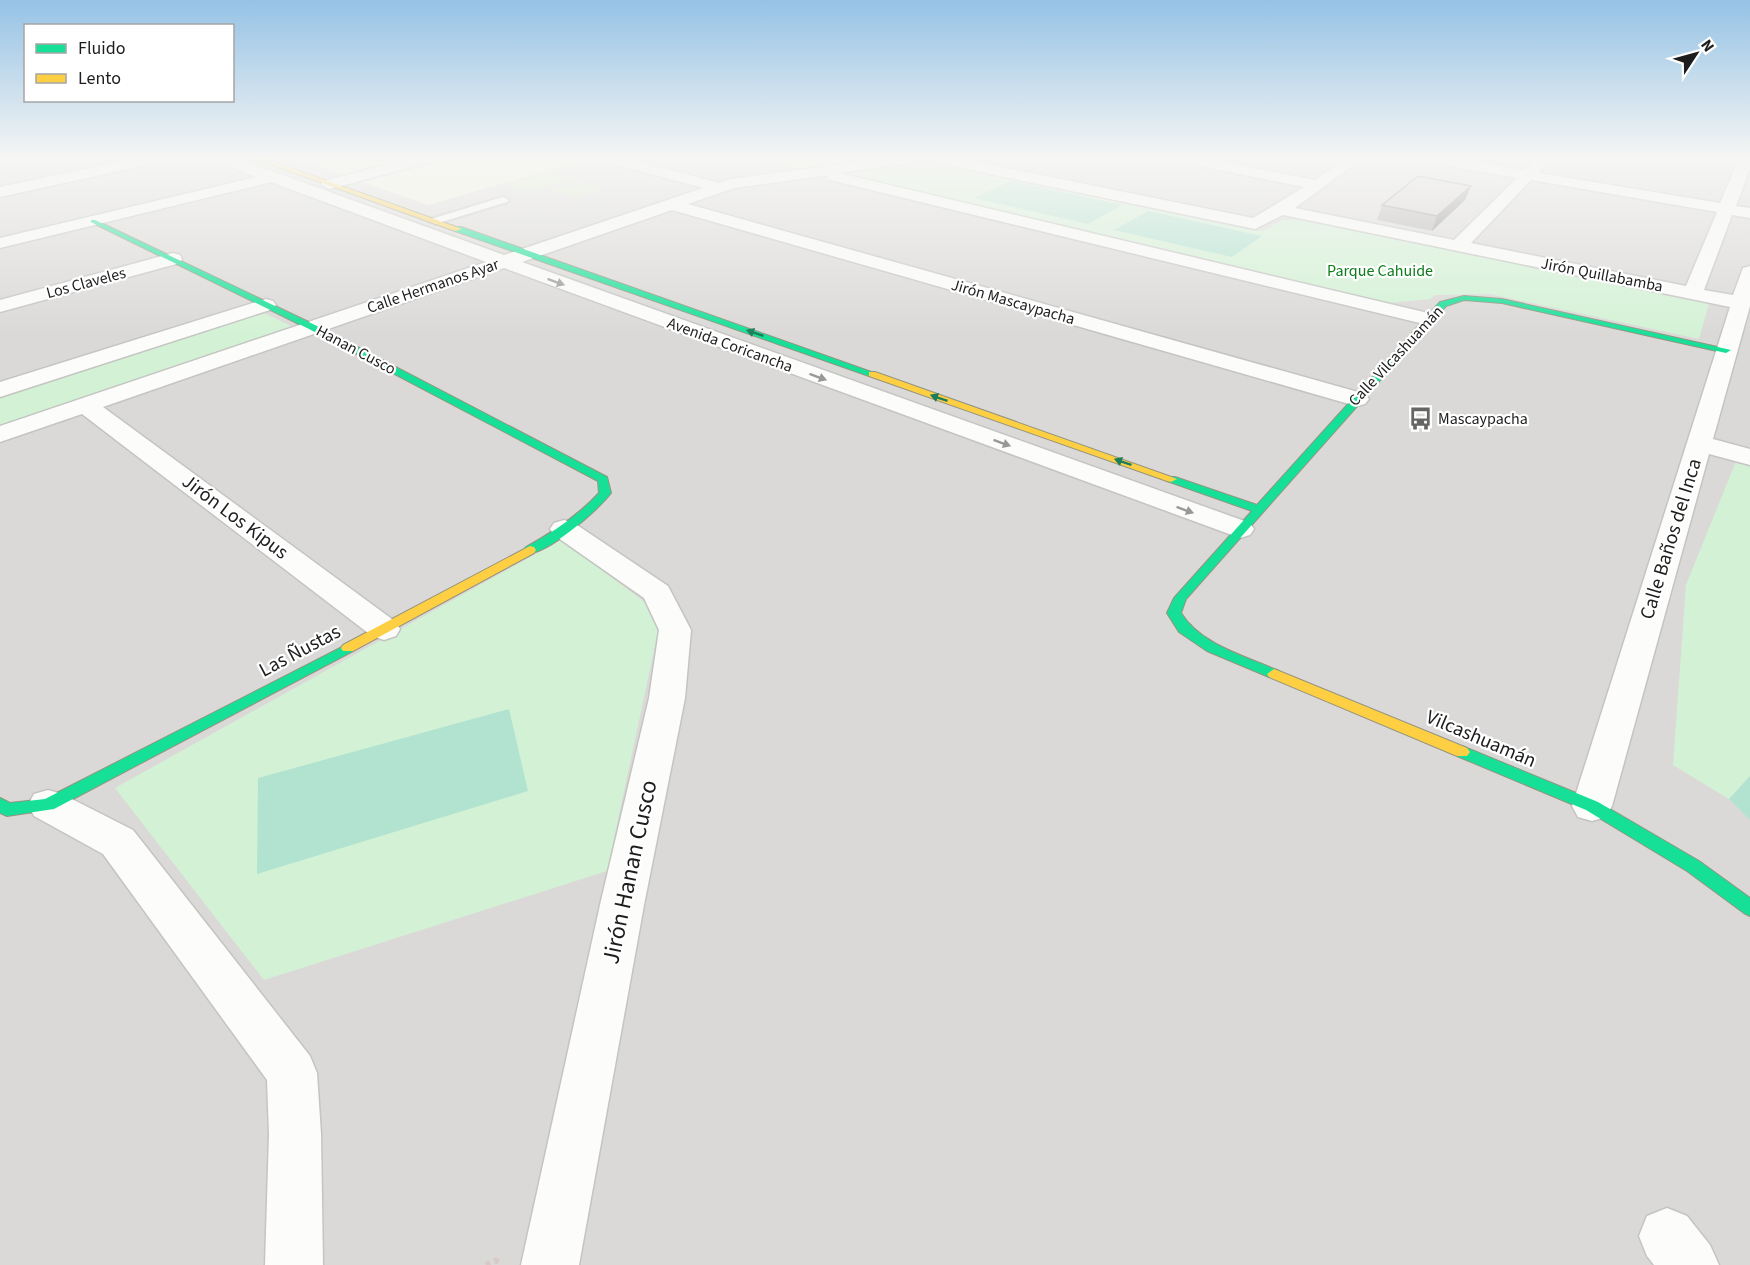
<svg xmlns="http://www.w3.org/2000/svg" width="1750" height="1265" viewBox="0 0 1750 1265" font-family="'Source Sans 3',sans-serif">
	<rect width="100%" height="100%" fill="#eceae6"/>
	<path fill="#dbd9d7" d="M0 159H1750V1265H0Z"/>
	<path fill="#f5f6e0" d="M299 159H413L352 175H345Z
		M437 159H589L428 205 356 180Z
		M761 159H870L798 169Z"/>
	<path fill="#dad9d7" d="M1414 180 1483 192 1440 237 1366 222Z
		M597 200 630 209 538 239 529 240 484 224 537 208 553 214Z"/>
	<path fill="#d7e9c4" d="M547 173 572 179 529 192 505 185Z
		M580 182 602 189 575 197 552 190Z"/>
	<path fill="#d3f2d5" d="M900 164 946 165 1256 231H1264L1281 220H1301L1709 303 1699 339 1490 294 1435 295 1430 299 1378 304 844 175 843 173Z
		M260 311 297 329 0 430V394Z
		M1737 459 1750 462V776L1729 799 1673 765 1686 585Z
		M561 540 650 606 659 627 607 871 264 980 115 788Z"/>
	<path fill="#b1e3d0" d="M1011 181 1122 205 1088 224 974 198Z
		M1148 211 1262 236 1232 257 1114 230Z
		M509 709 528 791 257 874 258 778Z
		M1750 776V820L1729 799Z"/>
	<g fill="none" stroke-linecap="round" stroke-linejoin="round">
		<defs>
			<path id="lane" d="M503 197 509 200 507 202 435 224 429 221 431 219Z"/>
			<path id="street" d="M132 159H162L155 163 0 197V187Z
				M214 159H236L280 174 504 255 703 188 607 162 605 159H630L719 183 731 179 875 159H916L909 163 839 173 1428 313 1435 315 1438 319 1435 323 1428 325 830 180 827 177 829 175 734 188 688 204 1365 394 1369 399 1365 404 1357 406 1349 404 672 210 522 262 1250 523 1254 529 1250 535 1240 538 504 268 103 407 396 622 400 629 396 636 384 640 372 636 82 414 0 442V426L486 262 271 182 0 248V238L256 177Z
				M408 159H434L432 162 329 189 321 184 324 181Z
				M930 159H961L1253 218 1304 187 1184 163 1177 159H1209L1315 180 1345 159H1362L1295 208 1454 240 1517 178 1432 163 1425 159H1460L1524 170 1534 161 1539 160 1546 164 1539 173 1720 203 1739 159H1750V168L1736 206 1750 208V218L1732 215 1704 290 1733 295 1743 268 1750 266V306L1713 439 1750 449V465L1709 454 1612 806 1606 817 1592 821 1578 817 1572 806 1730 307 1283 215 1255 229 937 163ZM1531 180 1717 212 1686 286 1471 243Z
				M173 253 180 255 182 259 180 263 0 312V300Z
				M266 299 273 301 276 305 273 309 0 397V382Z
				M564 520 574 523 668 586 691 630 685 698 644 905 579 1265H521L600 905 649 698 659 630 644 598 554 535 550 529 554 523Z
				M48 790 62 794 133 830 310 1056 317 1073 321 1134 323 1265H265L269 1134 267 1080 103 854 34 816 28 805 34 794Z
				M1667 1208 1687 1216 1710 1245 1719 1265H1654L1647 1256 1639 1236 1647 1216Z"/>
			<path id="fast" d="M91 220H95L315 325 607 477 611 493C599 509 545 557 526 553L524 550 526 547C553 532 578 516 599 493L598 481 309 329 91 222Z
				M455 227H461L877 374 869 376 455 231Z
				M1464 296 1502 299 1731 350 1726 353 1502 303 1464 300 1446 306 1186 599 1181 613C1201 645 1245 656 1279 671L1281 674 1279 677H1269L1207 651 1179 632 1167 613 1174 598 1252 511 1167 481V477H1175L1257 505 1440 302Z
				M348 644 353 645 355 648 353 651 54 809 7 816 0 813V798L10 803 45 799Z
				M1462 746 1598 802 1699 861 1750 898V916L1744 913 1687 871 1586 810 1457 756 1454 752 1457 748Z"/>
			<path id="slow" d="M256 159H266L462 229 455 231Z
				M869 372H875L1177 479 1171 482 1167 481 869 376Z
				M530 546 534 547 536 550 534 553 353 651H343L341 648 343 645Z
				M1274 669 1467 748 1470 752 1467 756H1457L1269 677 1267 674Z"/>
		</defs>
		<use href="#lane" stroke="#c4c4c2" stroke-width="4"/>
		<use href="#street" stroke="#c4c4c2" stroke-width="3"/>
		<use href="#fast" stroke="#93957e" stroke-width="2"/>
		<use href="#slow" stroke="#93957e" stroke-width="2"/>
		<path stroke="#d6c9c6" stroke-width="6" stroke-dasharray="4.5 4.5" stroke-linecap="butt" d="M486 1265 496 1261 497 1258"/>
		<use href="#lane" fill="#fcfcfb" fill-rule="evenodd"/>
		<use href="#street" fill="#fcfcfb" fill-rule="evenodd"/>
		<use href="#fast" fill="#16e098" fill-rule="evenodd"/>
		<use href="#slow" fill="#ffcf43" fill-rule="evenodd"/>
	</g>
	<path fill="#b5b3b0" d="M1471 186 1465 200 1432 231 1377 220 1382 205Z"/>
	<path fill="#949290" d="M1471 186 1465 200 1432 231 1437 216Z"/>
	<path fill="#d3d0cd" stroke="#949290" stroke-width="1.5" d="M1418 176 1471 186 1437 216 1382 205Z"/>
	<defs><path id="oneway-solid" d="M-6-.8H1V-3.2L6.5 0L1 3.2V.8H-6Z" transform="scale(1.5)"/></defs>
	<g fill="#989897">
		<use href="#oneway-solid" transform="translate(556 282) rotate(20)"/>
		<use href="#oneway-solid" transform="translate(818 377) rotate(20)"/>
		<use href="#oneway-solid" transform="translate(1002 443) rotate(20)"/>
		<use href="#oneway-solid" transform="translate(1185 510) rotate(20)"/>
	</g>
	<g fill="#1a7e5a">
		<use href="#oneway-solid" transform="translate(755 333) rotate(-161)"/>
		<use href="#oneway-solid" transform="translate(939 398) rotate(-161)"/>
		<use href="#oneway-solid" transform="translate(1123 462) rotate(-161)"/>
	</g>
	<linearGradient id="sky" x2="0" y2="1"><stop stop-color="#95c2e5"/><stop offset="0.47" stop-color="#f6f6f4"/><stop offset="1" stop-color="#f6f6f4" stop-opacity="0"/></linearGradient>
	<rect width="1750" height="336" fill="url(#sky)"/>
	<defs>
		<symbol id="bus-bare" viewBox="-9 -9 18 18"><path d="M-5-6H5V4H4V6H2V4H-2V6H-4V4H-5ZM-3.5-4V0h7V-4ZM-3.5 1.2v1.5H-2V1.2ZM2 1.2v1.5H3.5V1.2Z" fill="#656563" stroke="#fff" stroke-width="2.5" paint-order="stroke"/></symbol>
	</defs>
	<g fill-rule="evenodd">
		<use href="#bus-bare" x="1404" y="402" width="33" height="33"/>
	</g>
	<g text-anchor="middle" dominant-baseline="central" stroke-width="4.5" stroke-linejoin="round" paint-order="stroke">
		<g font-size="16" fill="#0b7c19" stroke="#fff">
			<text x="1380" y="271">Parque Cahuide</text>
		</g>
		<g font-size="16" fill="#1d1d1d" stroke="#fff">
			<text transform="translate(1602 275) rotate(11)">Jirón Quillabamba</text>
			<text transform="translate(86 283) rotate(-15)">Los Claveles</text>
			<text transform="translate(433 286) rotate(-19)">Calle Hermanos Ayar</text>
			<text transform="translate(1013 302) rotate(16)">Jirón Mascaypacha</text>
			<text transform="translate(730 345) rotate(20)">Avenida Coricancha</text>
			<text transform="translate(356 350) rotate(28)">Hanan Cusco</text>
			<text transform="translate(1396 356) rotate(-47)">Calle Vilcashuamán</text>
		</g>
		<g font-size="16" fill="#1d1d1d" stroke="#fff" text-anchor="start">
			<text x="1438" y="419">Mascaypacha</text>
		</g>
		<g font-size="20" fill="#1d1d1d" stroke="#fff">
			<text transform="translate(235 517) rotate(37)">Jirón Los Kipus</text>
			<text transform="translate(1671 539) rotate(-73)">Calle Baños del Inca</text>
			<text transform="translate(300 651) rotate(-28)">Las Ñustas</text>
			<text transform="translate(1481 739) rotate(23)">Vilcashuamán</text>
		</g>
		<g font-size="24" fill="#1d1d1d" stroke="#fff">
			<text transform="translate(630 872) rotate(-78)">Jirón Hanan Cusco</text>
		</g>
	</g>
	<rect x="24" y="24" width="210" height="78" fill="#ffffff" stroke="#a5a5a5" stroke-width="1.5"/>
	<rect x="36" y="44" width="30" height="9" fill="#16e098" stroke="#a5a5a5" stroke-width="1.5"/>
	<text x="78" y="54" font-size="18" fill="#1d1d1d">Fluido</text>
	<rect x="36" y="74" width="30" height="9" fill="#ffcf43" stroke="#a5a5a5" stroke-width="1.5"/>
	<text x="78" y="84" font-size="18" fill="#1d1d1d">Lento</text>
	<g transform="translate(1696 54) rotate(54)" stroke="#ffffff" stroke-width="4.5" paint-order="stroke">
	<path d="M0-4.5L10 22L0 15L-10 22Z" fill="#1d1d1d"/>
	<text y="-9" font-size="16" font-weight="bold" text-anchor="middle" fill="#1d1d1d">N</text>
	</g>
</svg>
